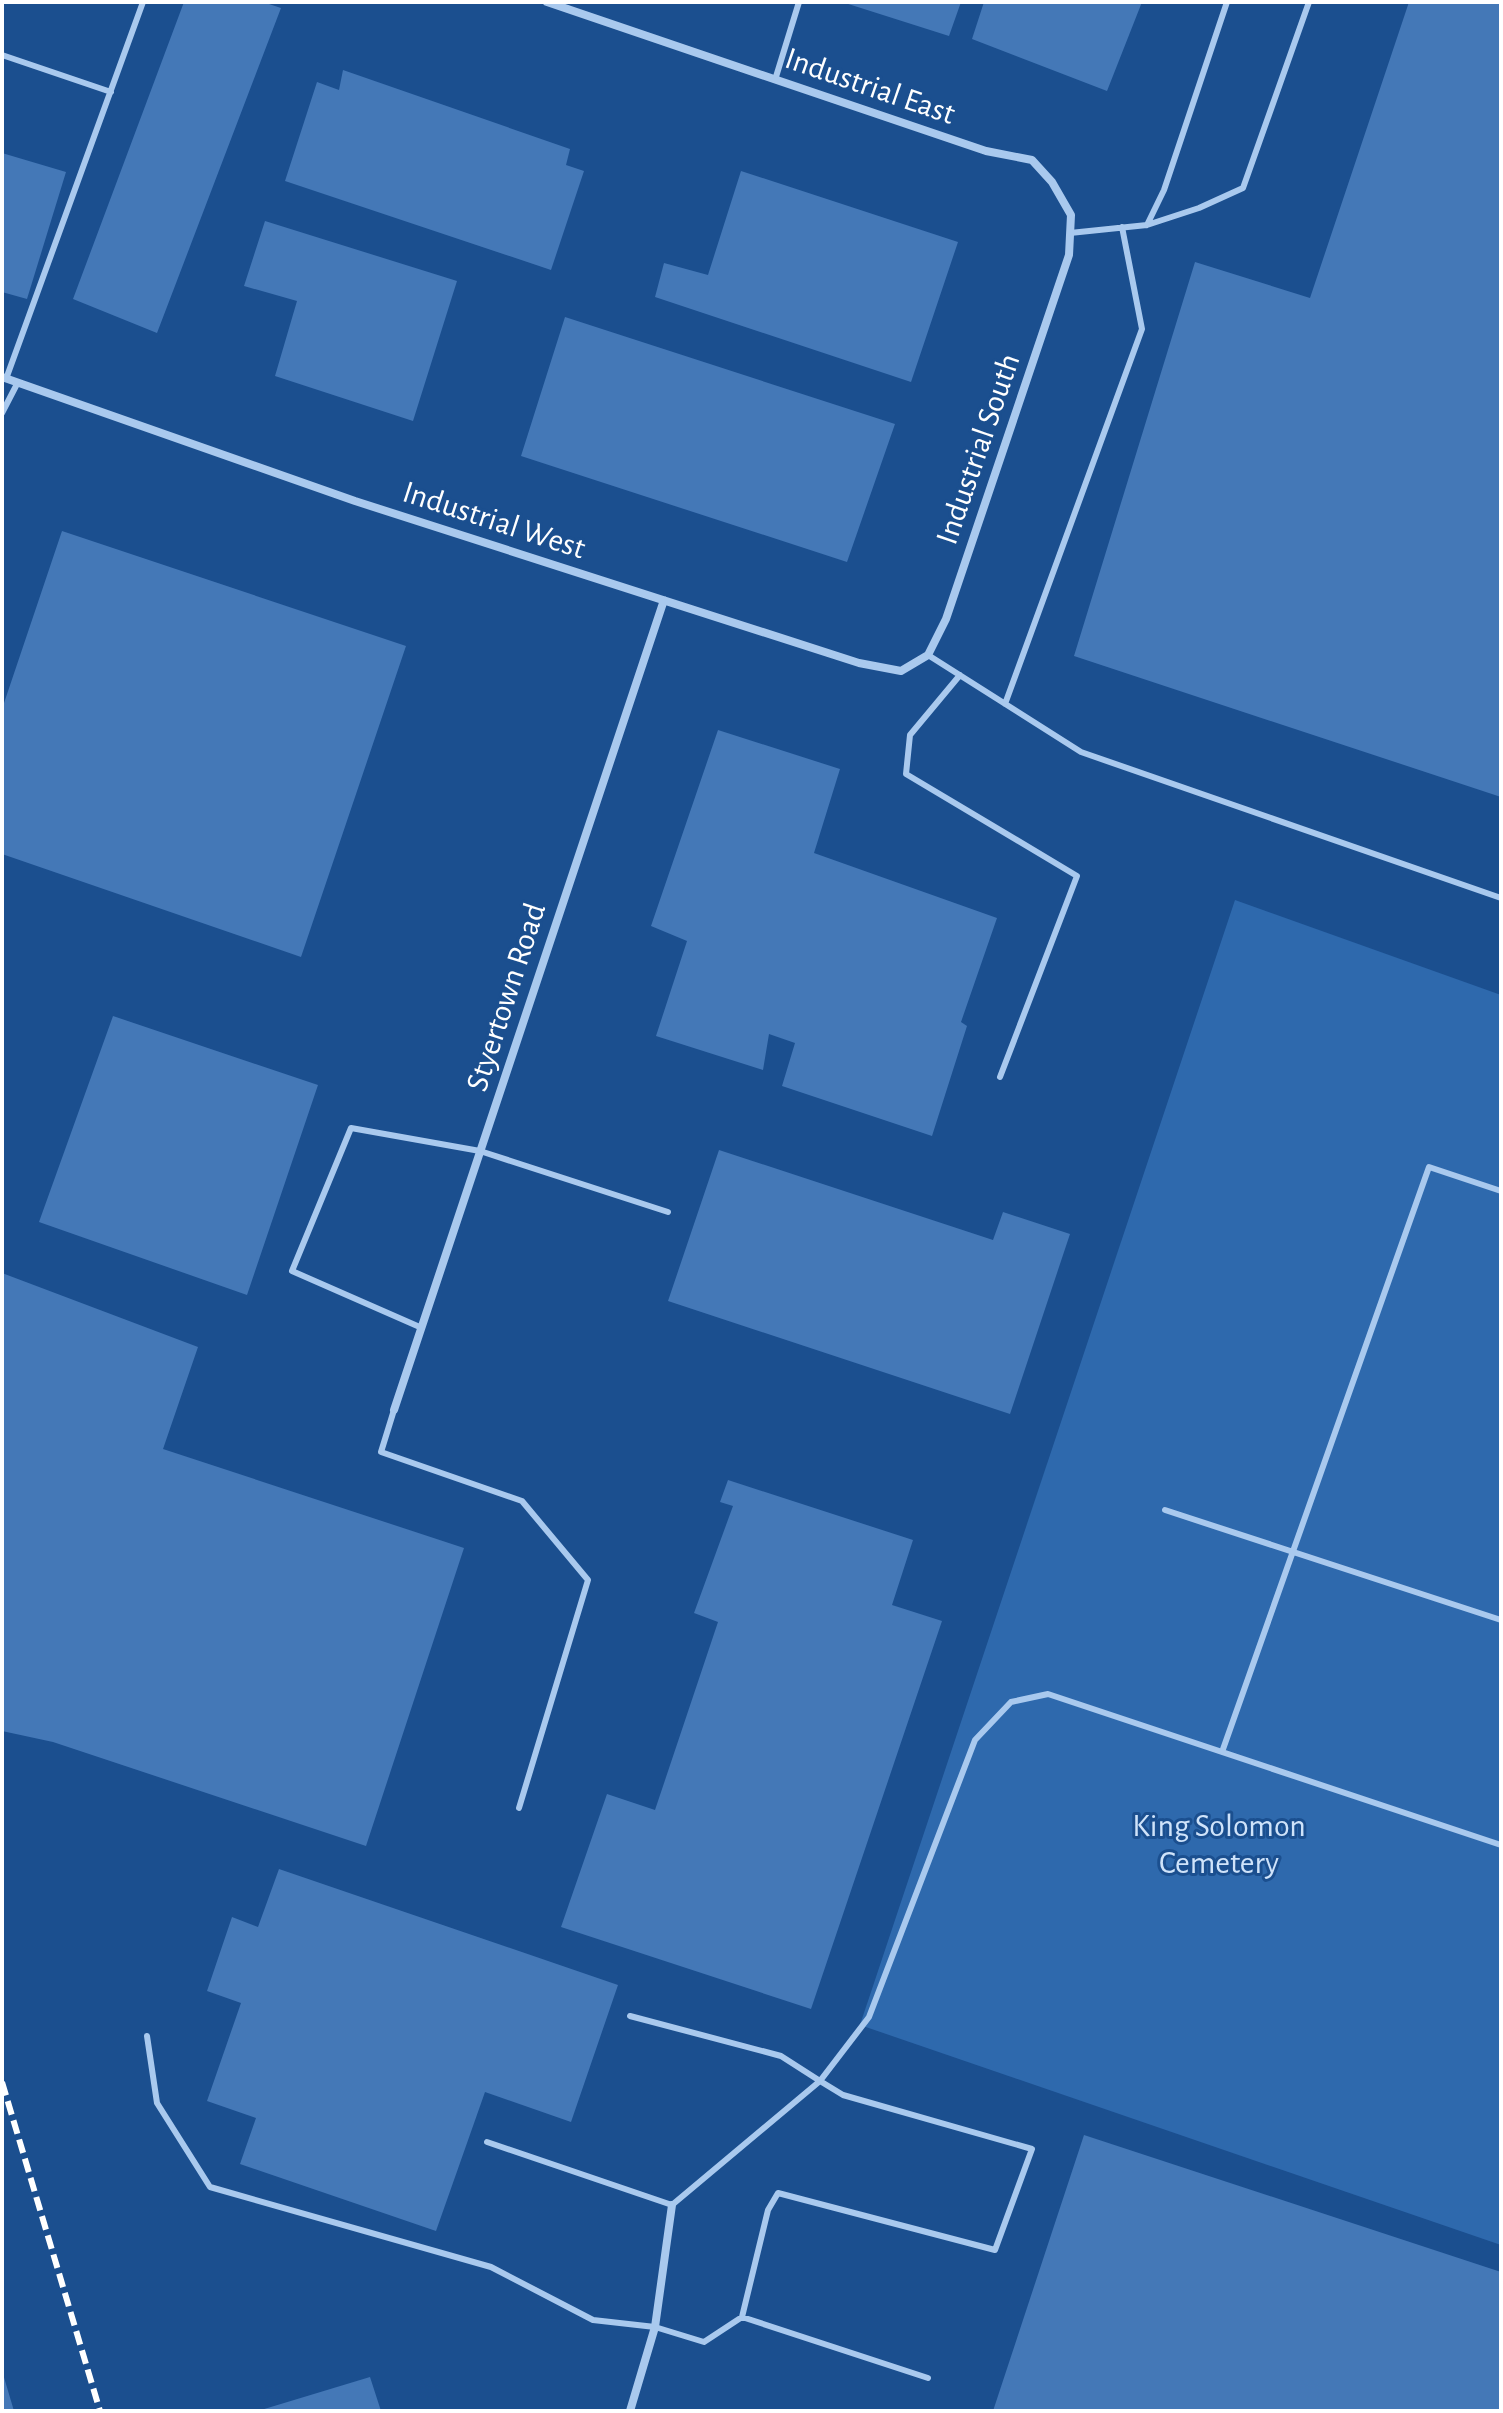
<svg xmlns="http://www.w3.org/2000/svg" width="1503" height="2413" viewBox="0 0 1503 2413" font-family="'Alegreya Sans',sans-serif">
	<rect width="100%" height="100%" fill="#1b4f8f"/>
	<path fill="#2e69ad" d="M1235 900 1501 995V2245L860 2025Z"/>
	<path fill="#4478b7" d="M184 2H263L281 8 157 333 73 299Z
		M842 2H961L949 36Z
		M984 2H1142L1107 91 972 39Z
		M1409 2H1501V797L1074 656 1195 262 1310 298Z
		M343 70 570 149 566 165 584 171 551 270 285 181 317 82 339 90Z
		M2 153 66 172 27 299 2 292Z
		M741 171 958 242 911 382 655 297 664 263 708 275Z
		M265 221 457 281 413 421 275 376 297 301 244 286Z
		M565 317 895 424 847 562 521 456Z
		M62 531 406 646 301 957 2 854V709Z
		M718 730 840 769 814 853 997 918 961 1022 967 1026 932 1136 782 1086 795 1043 769 1034 763 1070 656 1036 687 941 651 926Z
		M113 1016 318 1085 247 1295 39 1222Z
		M719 1150 993 1240 1003 1212 1070 1234 1010 1414 668 1301Z
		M2 1273 198 1347 163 1449 464 1548 366 1846 53 1742 2 1731Z
		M728 1480 913 1540 892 1605 942 1621 811 2009 561 1927 607 1794 655 1810 718 1622 694 1613 733 1506 720 1502Z
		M279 1869 618 1985 571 2122 485 2092 436 2231 240 2164 256 2118 207 2101 241 2003 207 1991 232 1917 258 1927Z
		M1084 2135 1501 2272V2411H993Z
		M2 2374H3L14 2411H2Z
		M370 2377 381 2411H261V2410Z"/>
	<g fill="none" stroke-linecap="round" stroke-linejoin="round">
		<path stroke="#a9c9ee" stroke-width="6" d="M2 55 111 92
			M775 80 799 2
			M1147 225 1164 190 1227 2
			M1070 233 1147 225 1199 208 1243 188 1309 2
			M6 379 143 2
			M2 413 17 384
			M928 655 1081 752 1501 898
			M960 675 910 735 906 774 1077 876 1000 1077
			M1005 704 1142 329 1122 227
			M422 1328 292 1271 351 1128 480 1151 668 1212
			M394 1410 381 1452 522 1501 588 1580 519 1808
			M1165 1510 1501 1620
			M1222 1752 1429 1167 1501 1191
			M630 2016 781 2056 820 2081 869 2017 975 1740 1011 1702 1048 1694 1501 1845
			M147 2036 157 2103 210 2187 491 2267 593 2320 655 2327 704 2342 742 2317 768 2210 778 2193 995 2250 1032 2149 843 2095 820 2081 672 2205 487 2142
			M742 2317 928 2378"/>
		<path stroke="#a9c9ee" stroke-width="8" d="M2 377 355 501 859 663 901 671 928 655 946 619 1069 255 1071 215 1052 182 1032 160 986 151 547 2
			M394 1410 664 600
			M630 2411 655 2327 672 2205"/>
		<path stroke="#fff" stroke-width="6" stroke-dasharray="14 6" stroke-linecap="butt" d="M2 2082 100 2411"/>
	</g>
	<g text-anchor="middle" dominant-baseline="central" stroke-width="6" stroke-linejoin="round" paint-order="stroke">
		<g font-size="32" fill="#fff" stroke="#1b4f8f">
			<text transform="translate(870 86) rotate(19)">Industrial East</text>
			<text transform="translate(978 449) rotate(-71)">Industrial South</text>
			<text transform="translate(494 520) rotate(18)">Industrial West</text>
			<text transform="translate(506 997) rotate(-72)">Styertown Road</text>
		</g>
		<g font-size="32" fill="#cfe3fa" stroke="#1b4f8f">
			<text x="1219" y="1826">King Solomon<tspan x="1219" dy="37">Cemetery</tspan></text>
		</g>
	</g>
	<rect width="1503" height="2413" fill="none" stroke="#ffffff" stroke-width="8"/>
</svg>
